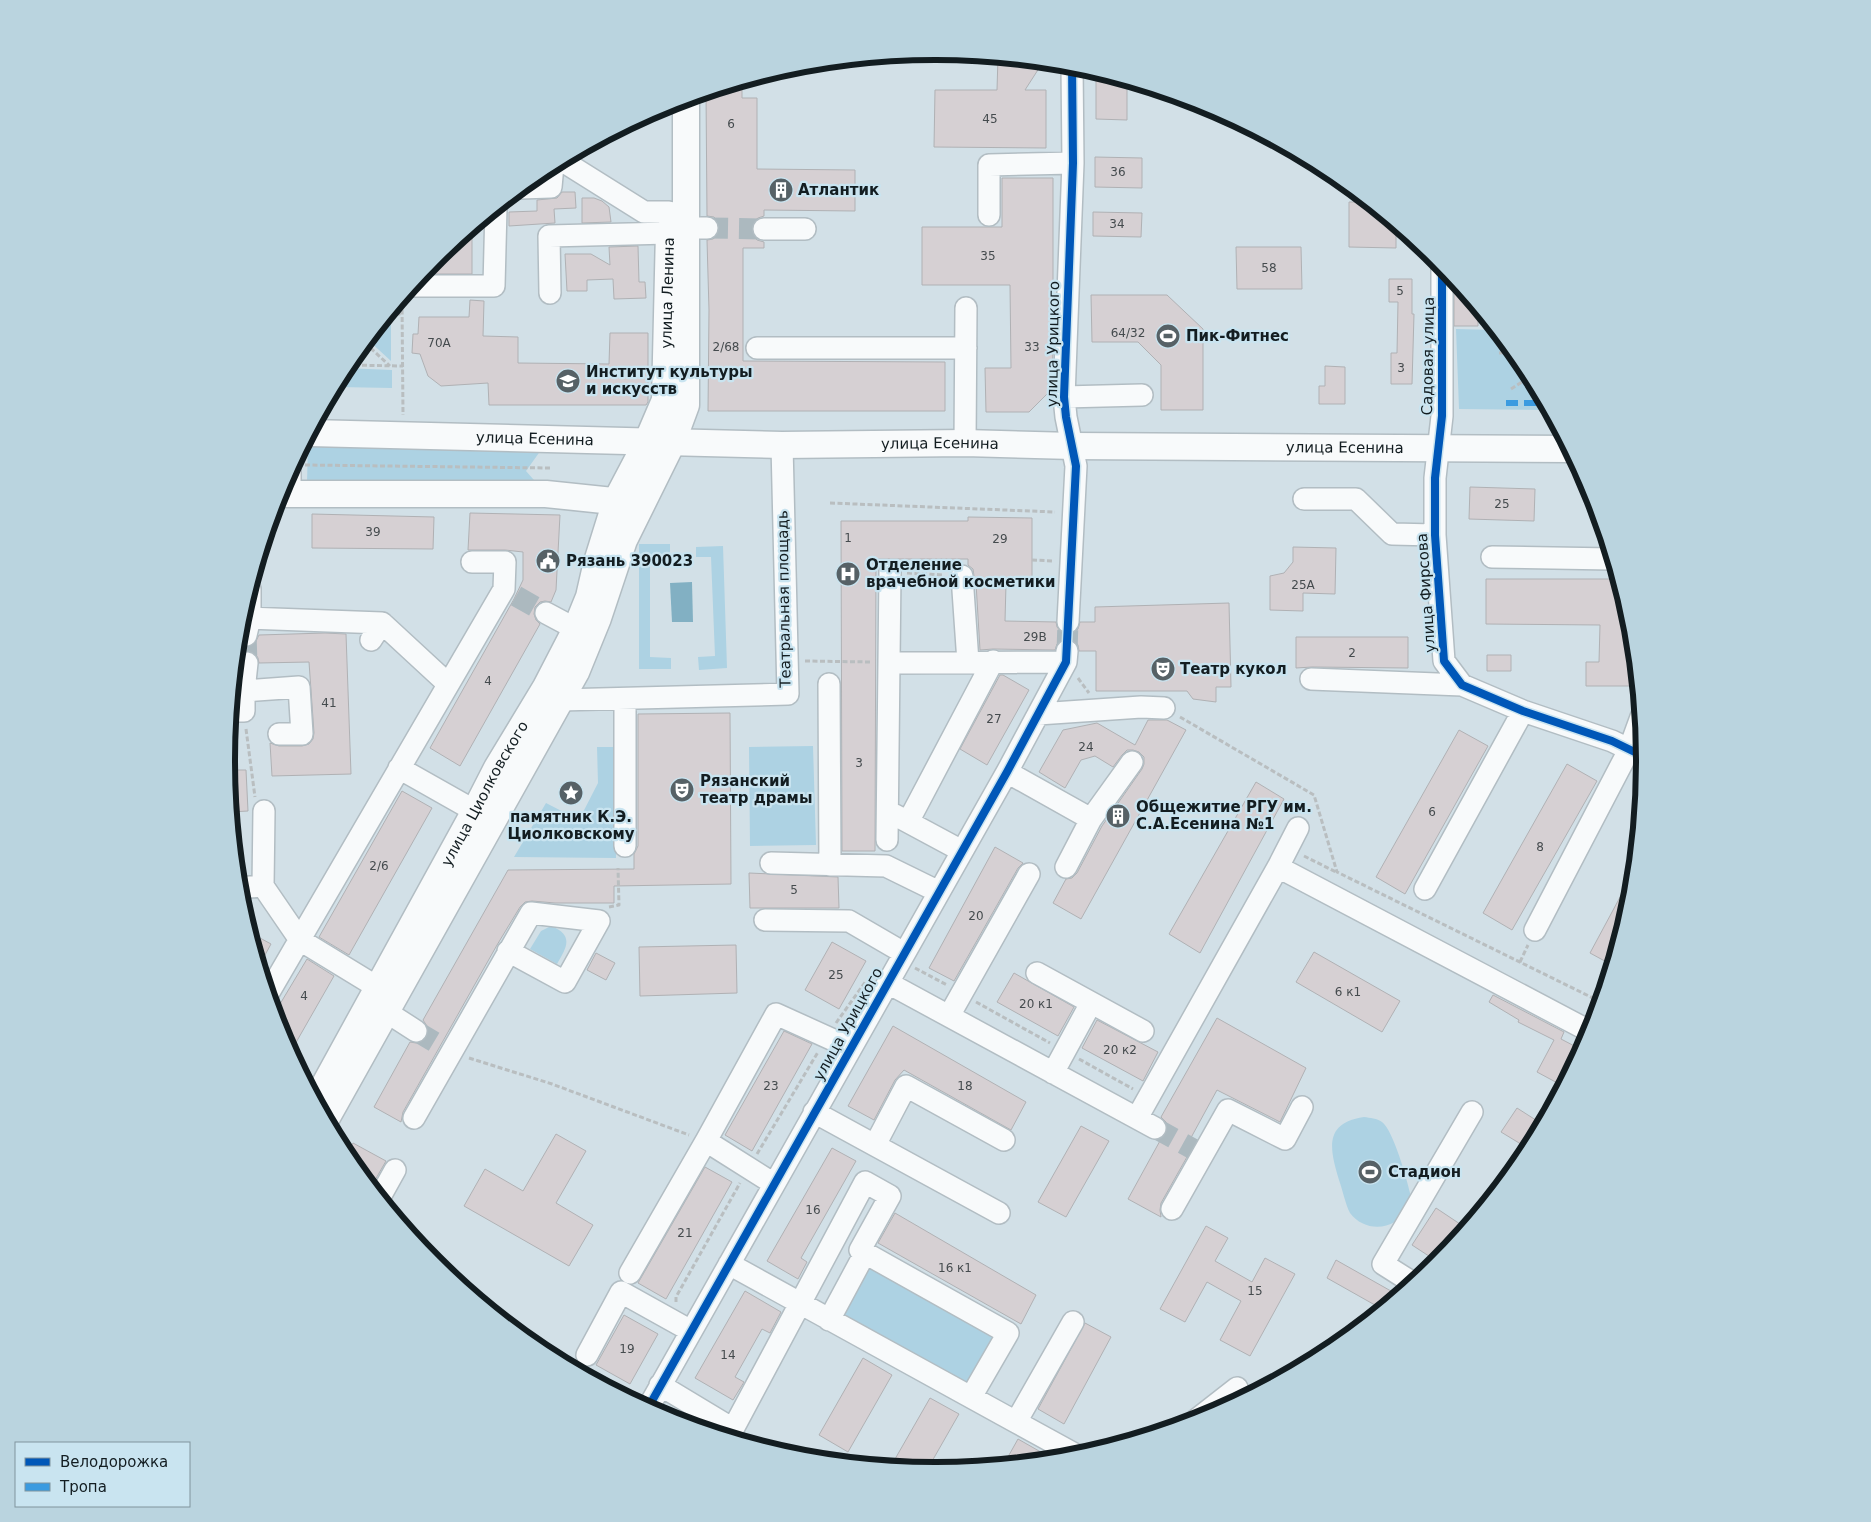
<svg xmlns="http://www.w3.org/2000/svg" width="1871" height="1522" viewBox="0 0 1871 1522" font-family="'DejaVu Sans',sans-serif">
	<rect width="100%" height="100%" fill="#d2e0e7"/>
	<path fill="#add2e3" d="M384 320H391V361L368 340Z
		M1456 329 1495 330 1526 367 1549 410 1459 409Z
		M344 368 392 370V388L338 387V380Z
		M308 441 541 450 526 471 541 488 307 484Z
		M639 544H670V557H650V657L671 658V669H639Z
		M723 546 727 668 699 670 698 657 715 656 711 557H696V547Z
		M813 746 816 845 750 846 749 747Z
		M597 747H617L616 858 514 857 546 803 579 820 598 783Z
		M551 926C574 935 567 947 557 964L530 949 541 931Z
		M1364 1117C1370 1118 1377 1118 1382 1122 1393 1130 1407 1179 1410 1193 1411 1197 1410 1205 1408 1208 1396 1231 1365 1233 1350 1213 1345 1203 1343 1191 1339 1180 1330 1150 1323 1123 1364 1117Z
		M865 1258 1005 1335 970 1393 833 1318Z"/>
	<path fill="#82b0c3" d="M692 582 693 622H672L670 583Z"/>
	<path fill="#d6d0d3" stroke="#b0b1b4" d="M998 57 1043 62 1025 90H1046V148L934 147 935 90H997Z
		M1096 72 1127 81V120L1096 119Z
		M742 82V98H757V169L855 170V211L764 210V216L758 218 753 222 752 229 753 235 757 240 764 242V248H743V361L945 362V411H708L709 310 707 240 713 239 718 235 719 228 718 222 714 217 707 216 706 92Z
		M1095 157 1142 158V188L1095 187Z
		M1002 178H1053V347L1052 389 1029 412H986L985 368H1011L1010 285H922V227H1002Z
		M562 192H575L576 208 554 209 555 223 509 226V212L537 211V200L557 198Z
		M582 198H594L602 201 609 207 611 222 582 223Z
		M1349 202H1367L1396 226V248L1349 247Z
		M1093 212 1142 213 1141 237 1093 236Z
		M472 227V274H422L434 259Z
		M638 246 639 282H645L646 298 614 299 613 279 587 280V291H567L565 254H591L610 265 609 247Z
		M1236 247H1301L1302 289H1237Z
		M1389 279H1412V314H1414L1412 384H1391V353H1397L1398 302H1389Z
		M1454 280 1478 309V326H1454Z
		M1091 295H1167L1203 329V410H1161V365L1138 342H1092Z
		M470 300 484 301 483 336 518 337V363L609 364 610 333H648V402L646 405H489L488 383 441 386 428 376 420 354 412 353 413 334H418L419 317H469Z
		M1325 366 1345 367V404H1319V386H1325Z
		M1470 487 1535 489 1534 521 1469 519Z
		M470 513 560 515 556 590 551 602 545 601 540 602 535 607 534 614 536 620 540 624 460 766 430 748 514 599 523 580V552L505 550H468Z
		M312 514 434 517 433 549 312 548Z
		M968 517 1032 518V584H1006L1005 621 1056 622 1057 627 1061 632 1068 634 1073 633 1078 629 1080 622H1095V607L1229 603 1231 687H1216V702L1193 699 1187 691H1096V651H1079L1078 645 1075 641 1069 639 1061 640 1057 644 1055 650 993 649 980 650 976 583H975L973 569 968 565V559H876L875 851H842L841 521H968Z
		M1293 547 1336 548 1335 594 1303 593V611L1270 610V576L1284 573 1293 562Z
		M1486 579H1618L1632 623 1636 686H1586V662H1599L1600 625 1486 624Z
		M325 633 346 634 351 774 272 776 270 743 279 746H302L309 744 313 739 314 733 309 662 259 663 258 658 255 653 248 651 242 652 236 658 237 644 243 647H250L255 643 259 635Z
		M1296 637H1408V668L1312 667 1296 668Z
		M1487 655H1511V671H1487Z
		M1000 675H1003L1029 690 987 765 960 749Z
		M730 713 731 884 614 886V903H555L532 901 525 902 520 907 497 945 403 1112 401 1122 374 1107 410 1042 416 1043 421 1042 427 1037 428 1031 427 1026 423 1020 508 870 634 869V854L638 846V714Z
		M1148 720H1167L1186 730 1081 919 1053 903 1066 879 1072 878 1077 873 1102 826 1142 769 1144 764V757L1139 752 1133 750H1127L1122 755 1113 767 1095 756 1081 760 1065 788 1039 772 1063 730 1097 723 1135 745Z
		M1459 730 1488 746 1405 894 1376 877Z
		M1567 764 1597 781 1512 930 1483 913Z
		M227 770H246L248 811 231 812Z
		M1256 782 1284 799 1200 953 1169 934Z
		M402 791 432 808 349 955 319 937Z
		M995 847 1023 863 1018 868 954 981 929 968Z
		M749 873 838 877 839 908H750Z
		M1633 873 1632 900 1612 965 1590 953Z
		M249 932 271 944 259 966 254 947Z
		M832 942 866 961 839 1009 805 990Z
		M736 945 737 993 640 996 639 947Z
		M1314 952 1400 1001 1382 1032 1296 982Z
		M596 953 615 963 606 980 587 970Z
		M307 959 334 976 290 1053 280 1032 274 1014Z
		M1014 973 1074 1007 1058 1036 997 1002Z
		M1493 995 1564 1032 1561 1039 1582 1050 1563 1086 1537 1072 1554 1040 1518 1022 1519 1020 1489 1002Z
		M1217 1018 1306 1068 1280 1122 1217 1090 1187 1145 1192 1148 1161 1203 1160 1210 1161 1217 1128 1199 1161 1139 1166 1134 1167 1127 1166 1122 1161 1117Z
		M1097 1020 1158 1052 1143 1081 1082 1048Z
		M893 1026 1026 1102 1011 1130 904 1070 895 1080 874 1120 848 1106Z
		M784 1031 812 1044 752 1151 725 1135Z
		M1517 1108 1542 1124 1529 1149 1501 1132Z
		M1081 1126 1109 1141 1066 1217 1038 1202Z
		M556 1134 586 1151 556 1203 593 1225 569 1266 464 1206 485 1169 523 1191Z
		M353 1143 386 1161 371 1187 346 1156Z
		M832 1148 856 1161 801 1258 807 1262 798 1279 767 1261Z
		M705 1167 732 1182 666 1299 638 1283Z
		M1436 1208 1466 1228 1438 1262 1412 1245Z
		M895 1213 1036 1295 1021 1324 878 1243Z
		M1206 1226 1228 1238 1215 1261 1252 1282 1265 1258 1295 1274 1250 1356 1220 1340 1241 1301 1207 1282 1185 1322 1160 1309Z
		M1336 1260 1398 1295 1382 1309 1327 1278Z
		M745 1291 781 1312 770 1333 762 1329 735 1377 744 1382 733 1400 695 1378Z
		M624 1315 658 1334 630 1384 596 1365Z
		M1085 1323 1111 1337 1064 1424 1038 1409Z
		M863 1358 892 1375 848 1452 819 1435Z
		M930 1398 959 1414 927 1470 891 1466Z
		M1018 1439 1053 1459 1004 1464Z"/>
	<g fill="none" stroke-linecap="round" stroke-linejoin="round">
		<path stroke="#acb9bf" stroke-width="21" stroke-dasharray="21 11" stroke-linecap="butt" d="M707 228 764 229
			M516 596 546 613
			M246 635 247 663
			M1067 651 1068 622
			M416 1031 443 1047
			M1155 1128 1193 1149"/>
		<defs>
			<path id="minor" d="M561 160 644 212H669
				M520 188 551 187 553 165
				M989 215V165L1073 163
				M687 228H707
				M764 229H805
				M1442 265V416L1435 478V535L1444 661 1462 685 1523 711 1612 741 1645 757
				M411 286H494L496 208
				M550 293 549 236 669 233
				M757 348H966
				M1064 397 1142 395
				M965 443 966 308
				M290 494V470
				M1304 499H1356L1392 534 1435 535
				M1492 557 1612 559
				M962 576 968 662
				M546 613 576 629
				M250 618 382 623 371 640
				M1068 622 1076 466 1066 417 1064 397 1073 163 1072 65
				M382 623 448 684
				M246 635 250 618V589
				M247 663 244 691 299 687 302 734H279
				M889 663 1066 662
				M1311 679 1462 685
				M829 684 830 865
				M560 700 788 694 782 445
				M231 711H244V691
				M1038 714 1141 707 1164 708
				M399 768 475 811
				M1007 772 1091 819 1066 867
				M264 811 263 886 300 940 377 987
				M895 815 962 851
				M1091 819 1132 762
				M908 822 993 661
				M887 840 890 572
				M625 846V699
				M771 863 886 866 939 892
				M1278 867 1591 1032
				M238 888 263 886
				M1425 889 1523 711
				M765 920 849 921 904 953
				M1535 930 1629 750 1641 717
				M1037 973 1143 1031
				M888 983 1155 1128
				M268 994 504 589 505 562H472
				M385 1011 416 1031
				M949 1016 1029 874
				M1053 1073 1091 1003
				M814 1112 999 1213
				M414 1118 531 913 599 921 565 982 508 951
				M1137 1118 1278 867 1298 828
				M875 1145 906 1086 1004 1140
				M774 1184 706 1141 776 1014 851 1048
				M380 1197 395 1170
				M1172 1209 1228 1110 1285 1139 1302 1107
				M729 1264 1016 1422 1073 1322
				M630 1273 706 1141
				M1413 1283 1383 1264 1472 1112
				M829 1320 865 1253 1008 1333 971 1397
				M587 1355 621 1292 691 1331
				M660 1385 733 1429 729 1436
				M648 1408 1007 772 1066 662 1067 651
				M1196 1420 1237 1388
				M1016 1422 1078 1456
				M733 1429 865 1182 890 1196 860 1250 865 1253"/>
			<g id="major">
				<path id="s1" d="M310 433 782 445 965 443 1073 446 1570 449"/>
				<path d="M278 494H546L632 503"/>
				<path id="s2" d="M319 1095 475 811 497 768 546 687 576 629 589 597 597 562 616 501 647 442 665 400 669 231"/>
				<path d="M326 1119 576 672 598 618 624 540 672 443 686 405V99"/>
			</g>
		</defs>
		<use href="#minor" stroke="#b2bdc3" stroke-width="24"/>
		<use href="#major" stroke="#b2bdc3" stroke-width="29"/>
		<path stroke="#b9bec0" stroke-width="3" stroke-dasharray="5 2.5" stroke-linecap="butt" d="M402 302 403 415
			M388 314H402
			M365 343 390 366
			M1499 353 1513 352
			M347 365 403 366
			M1511 389 1531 376
			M305 465 550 468
			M830 503 1055 512
			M1032 560 1053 561
			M907 573 944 575
			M805 661 871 662
			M1078 678 1089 693
			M1180 717 1314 795 1337 872 1601 1002
			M246 729 255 797
			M1304 856 1336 872
			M609 907 619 905 618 868
			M1520 962 1528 945
			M915 968 947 985
			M976 1002 1050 1043
			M836 1023 866 981
			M469 1058 552 1084 689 1135
			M1079 1059 1133 1089
			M757 1154 818 1052
			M676 1302V1297L740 1183"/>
		<use href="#minor" stroke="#f8fafb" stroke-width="21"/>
		<use href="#major" stroke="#f8fafb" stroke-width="26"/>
		<path stroke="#3b9be0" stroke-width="6" stroke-dasharray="12 6" stroke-linecap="butt" d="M1506 403H1545"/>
		<defs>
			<path id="cycleway" d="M1442 265V416L1435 478V535L1444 661 1462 685 1523 711 1612 741 1645 757
				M648 1408 1007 772 1066 662 1076 466 1066 417 1064 397 1073 163 1072 65"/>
		</defs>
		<use href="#cycleway" stroke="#c9e4f0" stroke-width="11"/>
		<use href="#cycleway" stroke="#0057b8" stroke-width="8"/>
	</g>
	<defs>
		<symbol id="building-disc" viewBox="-11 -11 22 22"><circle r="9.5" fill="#566166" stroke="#c9e4f0"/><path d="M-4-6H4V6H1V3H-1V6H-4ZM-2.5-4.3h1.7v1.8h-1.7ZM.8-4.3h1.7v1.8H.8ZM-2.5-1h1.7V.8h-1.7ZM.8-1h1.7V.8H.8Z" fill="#fff"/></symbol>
		<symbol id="stadium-disc" viewBox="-11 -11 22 22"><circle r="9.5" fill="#566166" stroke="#c9e4f0"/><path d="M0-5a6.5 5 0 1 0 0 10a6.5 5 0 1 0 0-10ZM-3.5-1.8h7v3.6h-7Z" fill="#fff"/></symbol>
		<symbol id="university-disc" viewBox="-11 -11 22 22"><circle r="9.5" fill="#566166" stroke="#c9e4f0"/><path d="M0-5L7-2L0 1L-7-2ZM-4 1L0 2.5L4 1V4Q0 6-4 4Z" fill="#fff"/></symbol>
		<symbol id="civic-disc" viewBox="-11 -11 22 22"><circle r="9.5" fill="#566166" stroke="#c9e4f0"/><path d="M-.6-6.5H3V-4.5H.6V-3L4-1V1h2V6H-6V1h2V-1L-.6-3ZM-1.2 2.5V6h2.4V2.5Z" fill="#fff"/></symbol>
		<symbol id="hospital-disc" viewBox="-11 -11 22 22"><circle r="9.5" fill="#566166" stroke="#c9e4f0"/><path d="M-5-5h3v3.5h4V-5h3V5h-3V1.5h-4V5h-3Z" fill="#fff"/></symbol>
		<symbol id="theatre-disc" viewBox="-11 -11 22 22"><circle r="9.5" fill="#566166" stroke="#c9e4f0"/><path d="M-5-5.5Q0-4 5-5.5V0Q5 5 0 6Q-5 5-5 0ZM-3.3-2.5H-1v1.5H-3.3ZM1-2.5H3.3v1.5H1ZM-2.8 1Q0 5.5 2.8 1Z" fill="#fff"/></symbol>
		<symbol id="sight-disc" viewBox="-11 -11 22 22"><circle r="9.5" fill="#566166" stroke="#c9e4f0"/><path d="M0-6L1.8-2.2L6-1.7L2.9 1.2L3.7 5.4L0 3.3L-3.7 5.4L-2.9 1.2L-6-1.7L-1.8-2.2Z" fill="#fff"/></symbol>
	</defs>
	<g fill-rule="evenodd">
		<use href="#building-disc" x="767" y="176" width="28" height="28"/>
		<use href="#stadium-disc" x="1154" y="322" width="28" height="28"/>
		<use href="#university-disc" x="554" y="367" width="28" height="28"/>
		<use href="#civic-disc" x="534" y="547" width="28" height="28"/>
		<use href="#hospital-disc" x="834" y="560" width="28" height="28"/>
		<use href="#theatre-disc" x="1149" y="655" width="28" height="28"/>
		<use href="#theatre-disc" x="668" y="776" width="28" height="28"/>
		<use href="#sight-disc" x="557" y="779" width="28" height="28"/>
		<use href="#building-disc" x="1104" y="802" width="28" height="28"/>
		<use href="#stadium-disc" x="1356" y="1158" width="28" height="28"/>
	</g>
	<g text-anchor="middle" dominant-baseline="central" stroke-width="4.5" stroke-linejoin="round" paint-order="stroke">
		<g font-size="12" fill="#454b4e">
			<text x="990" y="119">45</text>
			<text x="731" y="124">6</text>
			<text x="1118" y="172">36</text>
			<text x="1117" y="224">34</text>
			<text x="988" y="256">35</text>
			<text x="1269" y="268">58</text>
			<text x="1400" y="291">5</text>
			<text x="1128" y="333">64/32</text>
			<text x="439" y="343">70А</text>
			<text x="726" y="347">2/68</text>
			<text x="1032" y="347">33</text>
			<text x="1401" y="368">3</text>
			<text x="1502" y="504">25</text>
			<text x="373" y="532">39</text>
			<text x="848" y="538">1</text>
			<text x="1000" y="539">29</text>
			<text x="1303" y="585">25А</text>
			<text x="1035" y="637">29В</text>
			<text x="1352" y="653">2</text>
			<text x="488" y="681">4</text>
			<text x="329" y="703">41</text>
			<text x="994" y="719">27</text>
			<text x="1086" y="747">24</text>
			<text x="859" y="763">3</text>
			<text x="1432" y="812">6</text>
			<text x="1540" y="847">8</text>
			<text x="379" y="866">2/6</text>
			<text x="794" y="890">5</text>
			<text x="976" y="916">20</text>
			<text x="836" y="975">25</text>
			<text x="1348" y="992">6 к1</text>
			<text x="304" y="996">4</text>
			<text x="1036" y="1004">20 к1</text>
			<text x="1120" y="1050">20 к2</text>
			<text x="771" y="1086">23</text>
			<text x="965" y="1086">18</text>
			<text x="813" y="1210">16</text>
			<text x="685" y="1233">21</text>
			<text x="955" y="1268">16 к1</text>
			<text x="1255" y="1291">15</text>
			<text x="627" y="1349">19</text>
			<text x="728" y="1355">14</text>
		</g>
		<g font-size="15" font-weight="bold" fill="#131d21" stroke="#c9e4f0" text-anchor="start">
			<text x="798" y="190">Атлантик</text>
			<text x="1186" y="336">Пик-Фитнес</text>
			<text x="586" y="372">Институт культуры<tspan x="586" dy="17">и искусств</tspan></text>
			<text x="566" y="561">Рязань 390023</text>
			<text x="866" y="565">Отделение<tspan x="866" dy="17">врачебной косметики</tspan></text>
			<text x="1180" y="669">Театр кукол</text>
			<text x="700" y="781">Рязанский<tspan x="700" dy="17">театр драмы</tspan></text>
			<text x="1136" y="807">Общежитие РГУ им.<tspan x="1136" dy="17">С.А.Есенина №1</tspan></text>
			<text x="571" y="817" text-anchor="middle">памятник К.Э.<tspan x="571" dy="17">Циолковскому</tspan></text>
			<text x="1388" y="1172">Стадион</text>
		</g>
		<g font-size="15" fill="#131d21" stroke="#c9e4f0">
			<text stroke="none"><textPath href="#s2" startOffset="886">улица Ленина</textPath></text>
			<text transform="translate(1053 344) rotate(-89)">улица Урицкого</text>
			<text transform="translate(1428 356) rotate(-89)">Садовая улица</text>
			<text stroke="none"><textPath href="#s1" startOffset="225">улица Есенина</textPath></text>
			<text stroke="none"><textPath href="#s1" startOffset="630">улица Есенина</textPath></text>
			<text stroke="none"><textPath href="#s1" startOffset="1035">улица Есенина</textPath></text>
			<text transform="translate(1426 593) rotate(-94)">улица Фирсова</text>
			<text transform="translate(784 599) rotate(-91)">Театральная площадь</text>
			<text stroke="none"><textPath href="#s2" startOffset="344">улица Циолковского</textPath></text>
			<text transform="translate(848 1024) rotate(-61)">улица Урицкого</text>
		</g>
	</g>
	<path d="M0 0H1871V1522H0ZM935 60H936A700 700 0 0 1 1636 760V762A700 700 0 0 1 936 1462H935A700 700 0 0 1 235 762V760A700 700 0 0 1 935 60Z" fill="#bad4df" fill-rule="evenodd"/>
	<path fill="none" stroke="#131d21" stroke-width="6" d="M935 60H936A700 700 0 0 1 1636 760V762A700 700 0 0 1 936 1462H935A700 700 0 0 1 235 762V760A700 700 0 0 1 935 60Z"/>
	<rect x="15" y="1442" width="175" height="65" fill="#c9e4f0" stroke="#80949d"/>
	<rect x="25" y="1458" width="25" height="8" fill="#0057b8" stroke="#80949d"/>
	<text x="60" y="1467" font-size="15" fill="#131d21">Велодорожка</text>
	<rect x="25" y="1483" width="25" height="8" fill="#3b9be0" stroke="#80949d"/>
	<text x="60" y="1492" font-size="15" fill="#131d21">Тропа</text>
</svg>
